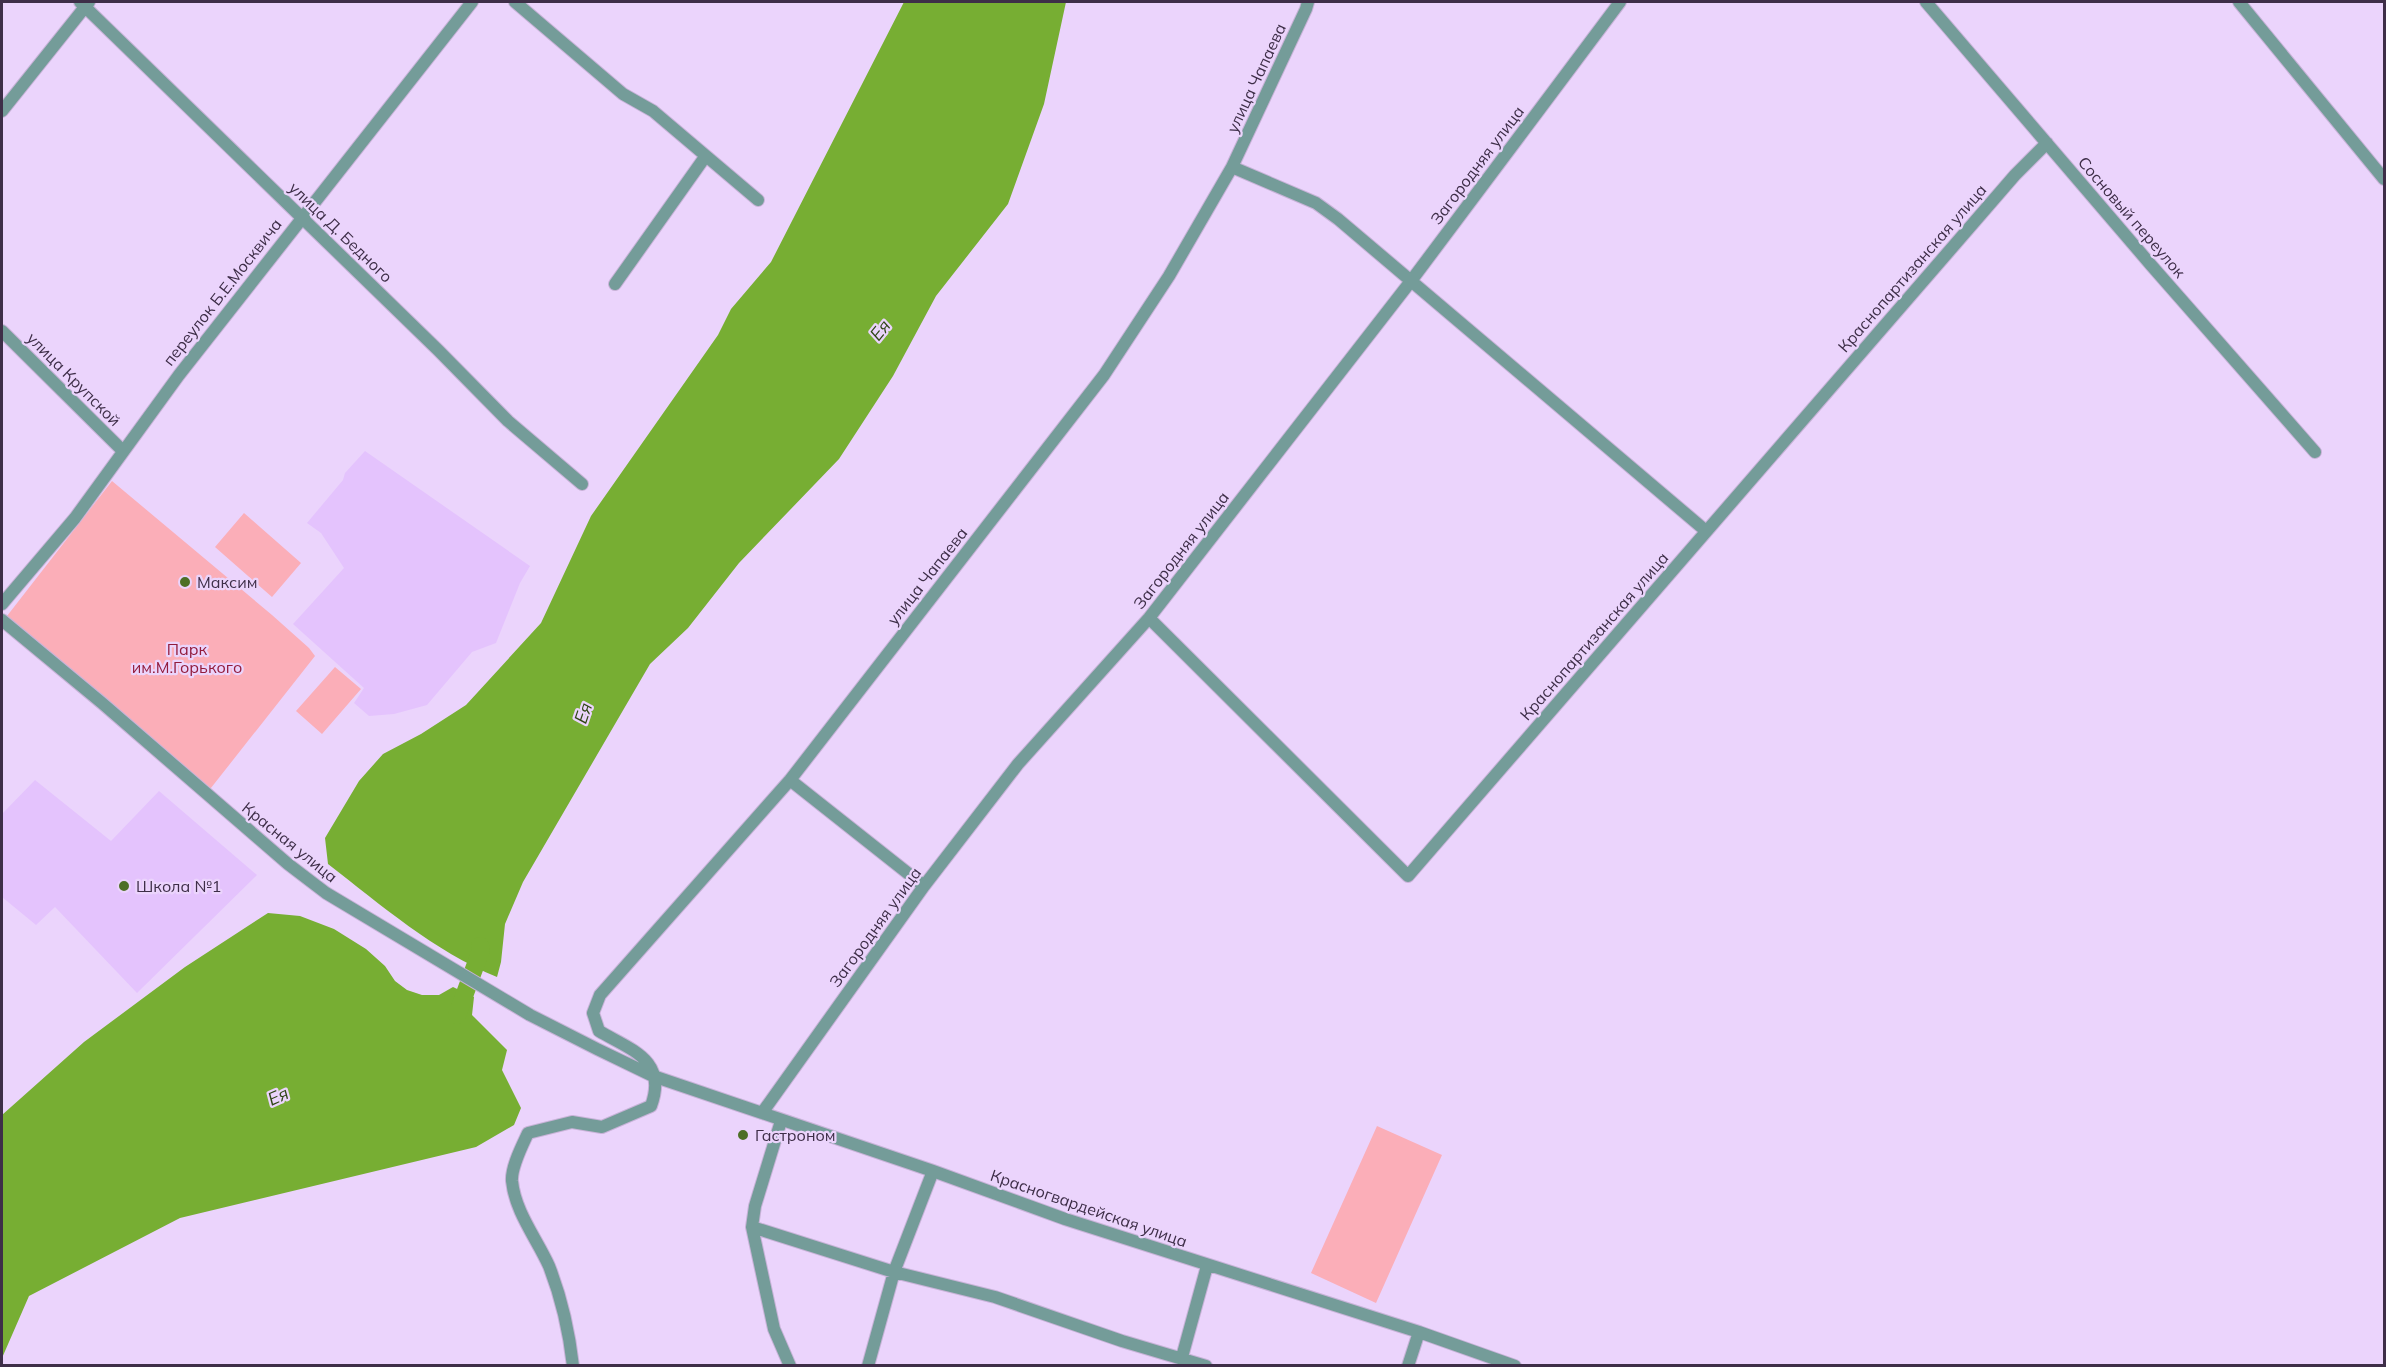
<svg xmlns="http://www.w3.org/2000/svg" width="2386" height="1367" viewBox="0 0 2386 1367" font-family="Mulish,sans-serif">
	<rect width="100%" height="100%" fill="#ebd4fc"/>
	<path fill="#e4c3fd" d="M365 451 530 566 520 583 496 643 472 652 427 705 394 714 369 716 354 703 364 688 293 624 344 568 321 533 307 523 343 480 345 473Z
		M35 780 111 841 159 791 257 875 137 993 55 907 36 925 2 897V814Z"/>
	<path fill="#fbaeb8" d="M112 481 272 615 309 648 315 656 207 793 7 616Z
		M244 513 301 563 272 597 215 547Z
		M335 667 361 689 322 734 296 711Z
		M1377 1126 1442 1155 1376 1303 1311 1273Z"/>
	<path fill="#77ae33" d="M904 2H1066L1044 104 1008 204 936 296 893 376 839 459 739 563 688 628 650 664 523 882 505 924 501 962 497 977C434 951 381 905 328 864L325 838 359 781 383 754 421 734 466 705 541 623 591 516 718 335 731 309 771 262Z
		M268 913 300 916 334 929 366 949 385 966 395 981 407 990 422 995H439L453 987 474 997 472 1015 507 1050 502 1070 521 1108 514 1125 476 1147 180 1218 29 1296 2 1358V1115L84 1042 185 967Z"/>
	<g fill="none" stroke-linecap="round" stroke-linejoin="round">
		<path stroke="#77ae33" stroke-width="18" d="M457 1015 481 950 480 946"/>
		<defs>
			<path id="minor" d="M80 2 438 350 508 421 582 484
				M515 2 623 94 653 111 758 200
				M1926 2 2151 265 2315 452
				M2239 2 2384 179
				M2 111 89 2
				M1232 167 1316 203 1338 219 1706 531
				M615 284 705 157
				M2 331 123 451
				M2 604 75 518 179 375 472 2
				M1149 618 1408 876 2015 175 2047 143
				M2 620 102 703 288 864 326 893 530 1015 597 1049 653 1076 933 1171 1065 1219 1419 1332 1515 1366
				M790 780 924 886
				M762 1113 924 886 1018 764 1149 618 1411 281 1620 2
				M781 1121 755 1206 752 1227 774 1329 790 1366
				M752 1227 894 1272 995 1297 1122 1341 1206 1366
				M1182 1357 1207 1266
				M573 1366C569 1331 562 1299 549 1266 537 1239 515 1212 512 1181 511 1167 522 1146 528 1133L572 1122 602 1127 651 1106C668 1060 631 1050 599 1031L593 1013 600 995 790 780 1104 375 1169 276 1232 167 1306 9 1308 2
				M868 1366 894 1272 933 1171
				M1408 1366 1419 1332"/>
		</defs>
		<use href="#minor" stroke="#c8b3d8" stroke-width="14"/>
		<use href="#minor" stroke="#749c99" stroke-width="12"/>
	</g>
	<g fill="#4d6f26" stroke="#ebd4fc" stroke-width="2">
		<circle cx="185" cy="582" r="6"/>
		<circle cx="124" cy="886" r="6"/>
		<circle cx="743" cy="1135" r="6"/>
	</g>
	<g text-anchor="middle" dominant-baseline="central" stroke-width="4.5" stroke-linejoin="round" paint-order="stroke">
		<g font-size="16" fill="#3e2e48" stroke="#ebd4fc">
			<text transform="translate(1256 78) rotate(-65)">улица Чапаева</text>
			<text transform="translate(1477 165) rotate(-53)">Загородняя улица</text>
			<text transform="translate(2132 217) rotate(49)">Сосновый переулок</text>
			<text transform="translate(341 232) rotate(44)">улица Д. Бедного</text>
			<text transform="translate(1912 268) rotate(-49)">Краснопартизанская улица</text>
			<text transform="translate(222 292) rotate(-52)">переулок Б.Е.Москвича</text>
			<text transform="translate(74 379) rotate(45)">улица Крупской</text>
			<text transform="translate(1181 550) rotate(-52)">Загородняя улица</text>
			<text transform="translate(927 576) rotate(-52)">улица Чапаева</text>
			<text transform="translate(1594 636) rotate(-49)">Краснопартизанская улица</text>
			<text transform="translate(290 842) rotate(39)">Красная улица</text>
			<text transform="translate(875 927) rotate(-54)">Загородняя улица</text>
			<text transform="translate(1089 1208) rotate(19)">Красногвардейская улица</text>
		</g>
		<g font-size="16" fill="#3e2e48" stroke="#ebd4fc" text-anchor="start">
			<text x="197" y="582">Максим</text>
			<text x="136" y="886">Школа №1</text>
			<text x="755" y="1135">Гастроном</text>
		</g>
		<g font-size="16" fill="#921c3d" stroke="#ebd4fc">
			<text x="187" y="649">Парк<tspan x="187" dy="18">им.М.Горького</tspan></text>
		</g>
		<g font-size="18" font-style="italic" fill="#304617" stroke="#ebd4fc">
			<text transform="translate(880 330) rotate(-51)">Ея</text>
			<text transform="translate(583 713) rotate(-71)">Ея</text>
			<text transform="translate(278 1096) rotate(-24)">Ея</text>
		</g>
	</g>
	<rect width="2386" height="1367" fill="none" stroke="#3e2e48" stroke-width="6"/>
</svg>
